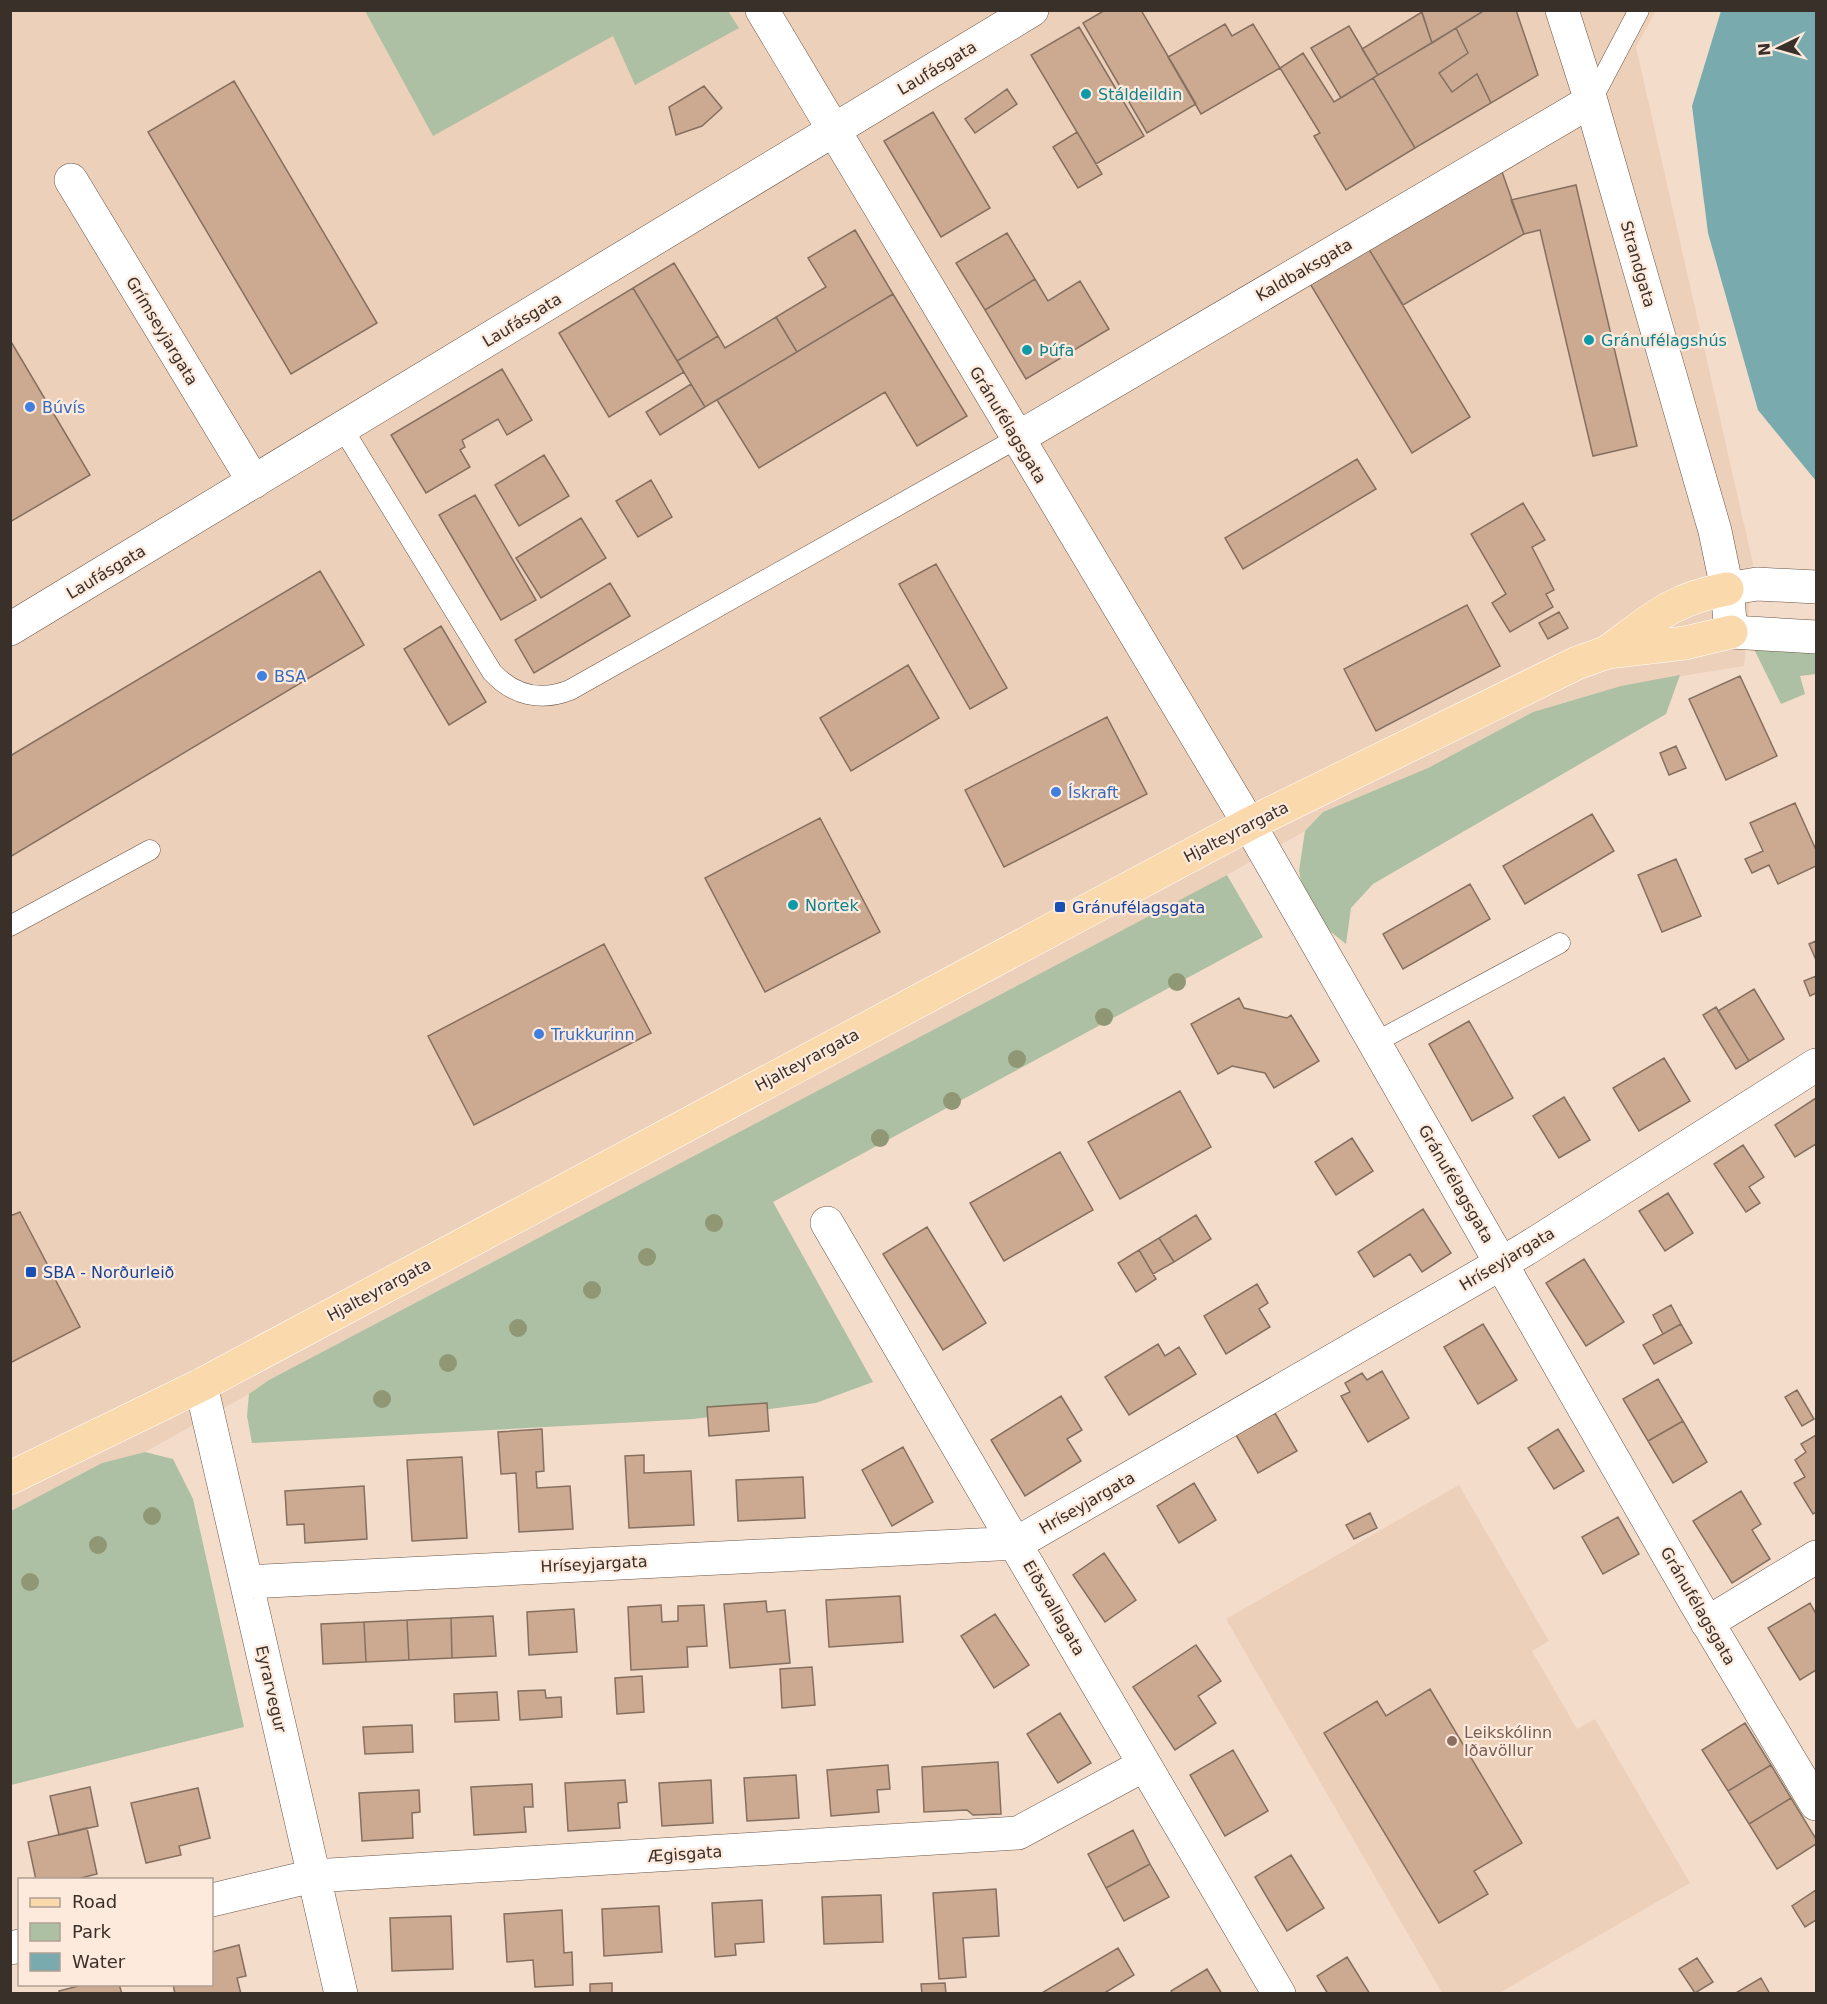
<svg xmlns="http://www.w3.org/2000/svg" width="1827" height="2004" viewBox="0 0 1827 2004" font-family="'DejaVu Sans',sans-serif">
	<rect width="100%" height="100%" fill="#f4dccb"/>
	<path fill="#edd0ba" d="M11 11H1656L1636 47 1753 564 1744 666 1621 686 1533 712 1428 768 1323 812 1305 831 1227 875 269 1380 249 1394 145 1452 102 1463 11 1511Z
		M1459 1485 1549 1641 1532 1651 1577 1729 1595 1719 1690 1883 1499 1993H1442L1226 1619Z"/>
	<path fill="#adc0a3" d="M728 11 739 28 635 85 613 36 433 136 365 11Z
		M1754 649 1816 652V674L1800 676 1805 694 1781 704Z
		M1680 675 1666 714 1373 884 1351 908 1346 944 1320 923 1306 904 1299 871 1305 831 1323 812 1428 768 1533 712 1621 686Z
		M1227 875 1263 937 773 1202 873 1382 816 1403 694 1419 252 1443 247 1416 249 1394 269 1380Z
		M145 1452 173 1459 193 1499 244 1727 11 1785V1511L102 1463Z"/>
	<path fill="#79aaad" d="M1721 11H1816V481L1758 410 1708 233 1692 106Z"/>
	<path fill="#cca991" stroke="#857060" stroke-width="1.5" d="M1105 10H1141L1196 104 1147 133 1083 23Z
		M1421 10H1485L1432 43Z
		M1485 10H1516L1538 75 1491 103 1477 74 1452 92 1439 73 1468 53 1456 28Z
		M1422 12 1432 43 1378 75 1362 49Z
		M1225 24 1232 36 1253 24 1280 68 1201 114 1168 57Z
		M1349 26 1378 75 1341 98 1311 48Z
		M1079 27 1144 136 1096 164 1031 55Z
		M1456 28 1468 53 1439 73 1452 92 1477 74 1491 103 1415 148 1373 78Z
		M1303 53 1334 102 1373 78 1415 148 1346 190 1314 136 1320 133 1280 68Z
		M234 81 377 323 291 374 148 132Z
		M704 86 722 108 702 126 676 135 669 107Z
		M1007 89 1017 104 975 133 965 119Z
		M933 112 990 208 941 237 884 141Z
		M1077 132 1102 174 1078 188 1053 147Z
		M1501 169 1524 234 1403 305 1367 246Z
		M1576 185 1637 446 1593 456 1540 230 1524 234 1511 200Z
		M855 230 893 294 797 352 776 317 826 287 808 258Z
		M1007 233 1035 279 985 310 956 263Z
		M1367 246 1470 417 1412 453 1309 282Z
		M674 263 718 336 677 361 633 288Z
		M1035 279 1048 301 1080 281 1109 329 1026 379 985 310Z
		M633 288 684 372 609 417 559 333Z
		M893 294 967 416 917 446 885 392 759 468 717 400Z
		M776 317 797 352 705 407 677 361 718 336 725 348Z
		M10 340 90 475 10 522Z
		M502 369 532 420 507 435 498 419 462 440 465 447 460 450 470 467 426 493 391 435Z
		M691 384 705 407 660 435 646 412Z
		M544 455 569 496 519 526 495 485Z
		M1357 459 1376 489 1243 569 1225 538Z
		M651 480 672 517 638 537 616 501Z
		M475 495 536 600 501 620 439 515Z
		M1523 503 1545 540 1532 547 1554 590 1546 594 1553 607 1510 632 1492 603 1506 594 1471 534Z
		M581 518 606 558 541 598 516 558Z
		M936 564 1007 688 970 709 899 584Z
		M320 571 364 645 10 857V756Z
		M610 583 630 616 534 673 515 640Z
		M1467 605 1500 666 1376 731 1344 669Z
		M1559 612 1568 628 1548 639 1539 623Z
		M441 626 486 702 449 725 404 649Z
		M908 665 939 718 851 771 820 718Z
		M1740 676 1777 756 1726 780 1689 699Z
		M1107 717 1147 794 1004 867 965 790Z
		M1676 746 1686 768 1669 775 1660 753Z
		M1795 803 1816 850V866L1778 884 1769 865 1752 873 1745 859 1763 851 1750 823Z
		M1592 814 1614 851 1525 904 1503 866Z
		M820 818 880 932 765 992 705 878Z
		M1676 859 1701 916 1662 932 1638 875Z
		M1470 884 1490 919 1403 969 1383 934Z
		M1816 941V960L1809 944Z
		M604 944 651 1033 474 1125 428 1036Z
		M1816 976V993L1810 996 1804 981Z
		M1754 989 1784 1039 1749 1061 1718 1011Z
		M1239 998 1244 1008 1287 1018 1291 1015 1319 1061 1274 1088 1265 1073 1232 1066 1218 1074 1191 1024Z
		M1716 1007 1749 1061 1736 1069 1703 1015Z
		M1469 1021 1513 1098 1472 1121 1429 1044Z
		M1664 1058 1690 1101 1639 1131 1613 1088Z
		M1180 1091 1211 1147 1120 1199 1088 1142Z
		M1564 1097 1590 1140 1559 1158 1533 1116Z
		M1816 1098V1144L1795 1157 1775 1125Z
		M1352 1138 1373 1171 1336 1195 1315 1162Z
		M1743 1145 1764 1177 1749 1187 1760 1203 1746 1212 1714 1164Z
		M1060 1152 1093 1210 1004 1261 970 1203Z
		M1668 1193 1693 1233 1665 1251 1639 1211Z
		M1423 1209 1451 1253 1422 1272 1410 1254 1374 1277 1358 1252Z
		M20 1212 80 1327 10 1363V1216Z
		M1196 1215 1211 1239 1174 1262 1159 1238Z
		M927 1227 986 1323 943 1350 883 1254Z
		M1159 1238 1174 1262 1153 1274 1139 1250Z
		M1139 1250 1156 1279 1136 1292 1118 1263Z
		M1584 1259 1624 1322 1586 1346 1546 1283Z
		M1257 1284 1268 1303 1259 1309 1270 1327 1226 1354 1204 1316Z
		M1671 1305 1681 1324 1663 1334 1653 1315Z
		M1483 1324 1517 1380 1478 1404 1444 1347Z
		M1681 1324 1692 1343 1654 1364 1643 1345Z
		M1158 1344 1165 1356 1179 1347 1196 1374 1129 1415 1105 1377Z
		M1382 1371 1409 1418 1368 1442 1341 1396 1350 1392 1345 1383 1362 1373 1367 1380Z
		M1658 1379 1683 1421 1648 1441 1623 1399Z
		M1797 1390 1814 1419 1802 1426 1785 1397Z
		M1061 1396 1082 1430 1067 1439 1081 1461 1025 1496 991 1440Z
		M767 1403 769 1431 709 1436 707 1407Z
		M1275 1413 1297 1451 1258 1473 1236 1435Z
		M1683 1421 1707 1462 1673 1483 1648 1441Z
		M542 1429 544 1471 536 1472 537 1488 570 1486 573 1529 519 1532 516 1473 501 1474 498 1432Z
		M1558 1429 1584 1471 1554 1489 1528 1448Z
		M1816 1435V1512L1813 1514 1794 1483 1805 1477 1795 1460 1806 1452 1801 1444Z
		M903 1447 933 1502 892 1526 862 1470Z
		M644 1455V1473L691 1471 694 1525 629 1528 625 1456Z
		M462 1457 467 1538 412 1541 407 1460Z
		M803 1477 805 1518 738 1521 736 1480Z
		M1194 1483 1216 1520 1179 1543 1157 1506Z
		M364 1486 367 1539 305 1543 304 1524 287 1525 285 1491Z
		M1741 1491 1761 1524 1752 1530 1770 1559 1732 1583 1693 1521Z
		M1370 1513 1377 1528 1354 1539 1346 1525Z
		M1618 1517 1639 1554 1603 1574 1582 1537Z
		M1104 1553 1136 1600 1105 1622 1073 1575Z
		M900 1596 903 1642 829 1647 826 1600Z
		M766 1601 767 1612 785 1610 790 1663 730 1668 724 1604Z
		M1810 1603 1816 1614V1670L1800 1680 1768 1628Z
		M661 1605 662 1622 678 1621V1606L704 1605 707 1646 687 1647 688 1667 631 1670 628 1607Z
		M574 1609 577 1652 529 1655 527 1612Z
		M995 1614 1029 1665 994 1688 961 1636Z
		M493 1616 496 1656 452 1658 451 1618Z
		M451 1618 452 1658 409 1660 407 1620Z
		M407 1620 409 1660 366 1662 364 1622Z
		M364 1622 366 1662 323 1664 321 1624Z
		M1196 1645 1221 1681 1198 1696 1216 1723 1175 1750 1133 1687Z
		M812 1667 815 1705 782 1708 780 1669Z
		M642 1676 644 1712 617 1714 615 1678Z
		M1430 1689 1522 1843 1474 1871 1488 1894 1439 1923 1324 1733 1377 1701 1386 1716Z
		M545 1690 546 1698 561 1697 562 1717 520 1720 518 1691Z
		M497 1692 499 1720 455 1722 454 1694Z
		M1060 1713 1091 1763 1058 1783 1027 1734Z
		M1745 1723 1771 1765 1728 1791 1702 1750Z
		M412 1725 413 1752 365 1754 363 1727Z
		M1233 1750 1268 1811 1225 1836 1190 1775Z
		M998 1762 1001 1814 973 1815 967 1810 924 1812 922 1767Z
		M888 1765 890 1789 877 1790 879 1812 831 1816 827 1770Z
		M1771 1765 1791 1798 1749 1824 1728 1791Z
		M796 1775 799 1818 747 1821 744 1778Z
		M625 1780 627 1802 618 1803 620 1828 568 1831 565 1783Z
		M711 1780 713 1823 662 1826 659 1783Z
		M532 1784 533 1807H524L526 1832 474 1835 471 1787Z
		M90 1787 98 1826 59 1835 50 1796Z
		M198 1788 210 1838 179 1846 181 1855 146 1863 131 1803Z
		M419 1790 420 1812 412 1813 413 1838 362 1841 359 1793Z
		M1791 1798 1816 1839V1844L1777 1869 1749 1824Z
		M87 1828 97 1874 73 1880H36L28 1842Z
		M1133 1830 1150 1864 1106 1888 1088 1854Z
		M1291 1855 1324 1908 1287 1931 1255 1877Z
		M1150 1864 1169 1897 1124 1921 1106 1888Z
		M996 1889 999 1936 963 1938 966 1977 939 1979 933 1893Z
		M1816 1890V1920L1805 1927 1792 1906Z
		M881 1895 883 1942 824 1944 822 1897Z
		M762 1900 764 1942 735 1944 736 1955 715 1957 712 1903Z
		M659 1906 662 1952 604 1956 602 1909Z
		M562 1910 564 1953 572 1952 573 1985 535 1987 533 1960 507 1962 504 1914Z
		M451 1916 453 1969 392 1971 390 1918Z
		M239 1945 246 1976 237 1978 241 1994H175L173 1984H212V1952Z
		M1118 1948 1134 1975 1103 1994H1040Z
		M1347 1957 1370 1994H1328L1317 1976Z
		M1697 1958 1713 1982 1695 1993 1679 1969Z
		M1207 1969 1222 1994H1173L1171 1991Z
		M1761 1978 1770 1994H1734Z
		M612 1983V1994H590V1984Z
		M945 1983 946 1994H922L921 1984Z
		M86 1984H119L122 1994H60L59 1991Z"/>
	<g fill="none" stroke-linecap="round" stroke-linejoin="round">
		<defs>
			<path id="service" d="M1591 101 1639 10
				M343 429 492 672C513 695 540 702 570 690L1016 439
				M10 926 150 850
				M1374 1043 1560 943"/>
			<path id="minor" d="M762 10 1249 824 1694 1600 1816 1804
				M1562 10 1591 101 1715 531 1727 589 1731 632
				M71 180 254 482
				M1016 439 1591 101
				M10 629 1032 10
				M827 1223 1279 1994
				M201 1385 341 1994
				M247 1582 1017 1543 1526 1249 1816 1065
				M1707 1623 1816 1557
				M212 1900 313 1876 1018 1833 1144 1765
				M10 1948 20 1946"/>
			<path id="secondary" d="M1727 589 1757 584 1816 587
				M1731 632 1816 637"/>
			<path id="primary" d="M1609 651C1652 619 1672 599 1727 589
				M10 1478 201 1385 1249 824 1577 663 1608 652 1685 643 1731 632"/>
		</defs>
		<use href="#service" stroke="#685446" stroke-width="21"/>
		<use href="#minor" stroke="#685446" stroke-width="34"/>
		<use href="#secondary" stroke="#685446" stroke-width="34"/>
		<use href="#primary" stroke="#fff" stroke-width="34"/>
		<use href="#service" stroke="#fff" stroke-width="20"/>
		<use href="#minor" stroke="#fff" stroke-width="33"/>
		<use href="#secondary" stroke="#fff" stroke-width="33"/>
		<use href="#primary" stroke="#fadaad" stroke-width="33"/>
	</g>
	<g fill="#909774">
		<circle cx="1177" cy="982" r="9"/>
		<circle cx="1104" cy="1017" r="9"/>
		<circle cx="1017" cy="1059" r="9"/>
		<circle cx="952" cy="1101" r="9"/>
		<circle cx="880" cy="1138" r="9"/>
		<circle cx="714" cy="1223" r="9"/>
		<circle cx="647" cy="1257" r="9"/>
		<circle cx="592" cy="1290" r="9"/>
		<circle cx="518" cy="1328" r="9"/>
		<circle cx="448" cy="1363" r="9"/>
		<circle cx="382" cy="1399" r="9"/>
		<circle cx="152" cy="1516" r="9"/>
		<circle cx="98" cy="1545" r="9"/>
		<circle cx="30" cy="1582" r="9"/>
	</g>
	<g fill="#0f9aa8" stroke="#feeadc" stroke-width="2">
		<circle cx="1086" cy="94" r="6"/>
		<circle cx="1589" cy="340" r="6"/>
		<circle cx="1027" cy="350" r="6"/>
		<circle cx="793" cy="905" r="6"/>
	</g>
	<g fill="#3f7fe0" stroke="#feeadc" stroke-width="2">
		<circle cx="30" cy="407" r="6"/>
		<circle cx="262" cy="676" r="6"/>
		<circle cx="1056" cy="792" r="6"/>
		<circle cx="539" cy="1034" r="6"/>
	</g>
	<g fill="#1a4fb4" stroke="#feeadc" stroke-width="2">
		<rect x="1054" y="901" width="12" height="12" rx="3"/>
		<rect x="25" y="1266" width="12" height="12" rx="3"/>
	</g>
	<circle fill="#8d6e63" stroke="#feeadc" stroke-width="2" cx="1452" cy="1741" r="6"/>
	<g text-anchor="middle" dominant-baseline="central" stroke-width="4.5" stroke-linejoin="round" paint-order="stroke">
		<g font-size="16" fill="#393029" stroke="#feeadc">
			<text transform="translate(937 68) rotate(-31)">Laufásgata</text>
			<text transform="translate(1638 264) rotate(74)">Strandgata</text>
			<text transform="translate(1304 270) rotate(-30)">Kaldbaksgata</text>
			<text transform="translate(522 320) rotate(-31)">Laufásgata</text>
			<text transform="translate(162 331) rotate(59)">Grímseyjargata</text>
			<text transform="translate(1008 425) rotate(59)">Gránufélagsgata</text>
			<text transform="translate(106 572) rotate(-31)">Laufásgata</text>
			<text transform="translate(1236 832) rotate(-27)">Hjalteyrargata</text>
			<text transform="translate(807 1060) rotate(-28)">Hjalteyrargata</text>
			<text transform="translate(1456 1184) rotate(60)">Gránufélagsgata</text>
			<text transform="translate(1507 1259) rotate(-31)">Hríseyjargata</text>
			<text transform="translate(379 1290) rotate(-28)">Hjalteyrargata</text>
			<text transform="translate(1087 1503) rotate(-30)">Hríseyjargata</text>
			<text transform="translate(594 1564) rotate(-3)">Hríseyjargata</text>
			<text transform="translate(1698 1606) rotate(60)">Gránufélagsgata</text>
			<text transform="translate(1054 1608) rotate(60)">Eiðsvallagata</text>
			<text transform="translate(271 1689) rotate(77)">Eyrarvegur</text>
			<text transform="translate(685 1854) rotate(-4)">Ægisgata</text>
		</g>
		<g font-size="16" fill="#0d838f" stroke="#feeadc" text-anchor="start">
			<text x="1098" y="94">Stáldeildin</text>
			<text x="1601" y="340">Gránufélagshús</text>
			<text x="1039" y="350">Þúfa</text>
			<text x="805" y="905">Nortek</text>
		</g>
		<g font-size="16" fill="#366cbe" stroke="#feeadc" text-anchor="start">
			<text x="42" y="407">Búvís</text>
			<text x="274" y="676">BSA</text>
			<text x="1068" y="792">Ískraft</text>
			<text x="551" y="1034">Trukkurinn</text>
		</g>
		<g font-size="16" fill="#164399" stroke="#feeadc" text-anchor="start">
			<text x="1072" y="907">Gránufélagsgata</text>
			<text x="43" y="1272">SBA - Norðurleið</text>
		</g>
		<g font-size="16" fill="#785e54" stroke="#feeadc" text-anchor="start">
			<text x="1464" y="1732">Leikskólinn<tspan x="1464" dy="18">Iðavöllur</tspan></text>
		</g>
	</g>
	<rect width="1827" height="2004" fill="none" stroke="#393029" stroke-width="24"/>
	<rect x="18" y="1878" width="195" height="108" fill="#feeadc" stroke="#afa094" stroke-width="1.5"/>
	<rect x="30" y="1898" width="30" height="9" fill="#fadaad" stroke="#afa094" stroke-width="1.5"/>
	<text x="72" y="1908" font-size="18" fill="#393029">Road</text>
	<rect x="30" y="1923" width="30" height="18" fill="#adc0a3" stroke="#afa094" stroke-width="1.5"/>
	<text x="72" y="1938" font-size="18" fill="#393029">Park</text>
	<rect x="30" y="1953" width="30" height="18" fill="#79aaad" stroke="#afa094" stroke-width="1.5"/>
	<text x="72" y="1968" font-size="18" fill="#393029">Water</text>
	<g transform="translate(1779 48) rotate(265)" stroke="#feeadc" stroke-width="4.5" paint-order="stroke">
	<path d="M0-4.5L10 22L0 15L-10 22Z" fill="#393029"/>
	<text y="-9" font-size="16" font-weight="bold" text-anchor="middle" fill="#393029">N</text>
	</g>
</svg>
